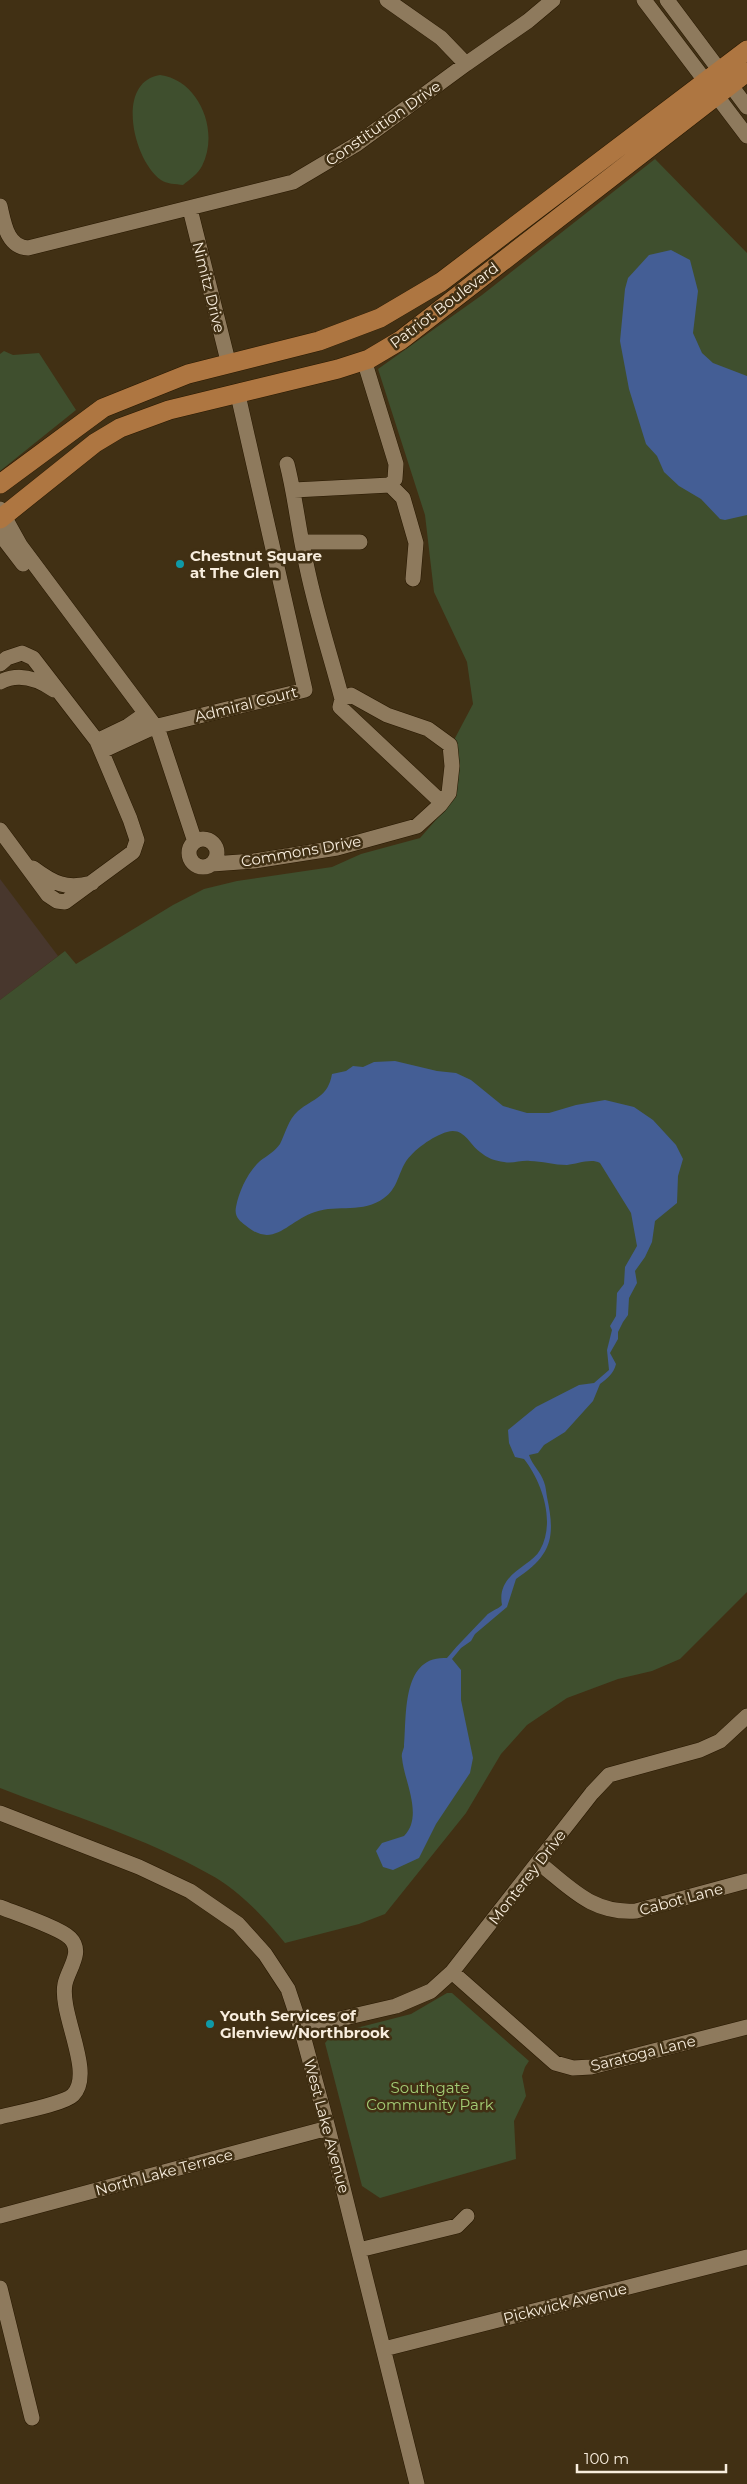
<svg xmlns="http://www.w3.org/2000/svg" width="747" height="2484" viewBox="0 0 747 2484" font-family="Montserrat,sans-serif">
	<rect width="100%" height="100%" fill="#413014"/>
	<path fill="#48372d" d="M0 879 58 956 0 1000Z"/>
	<path fill="#3f4f2e" d="M160 75C199 80 220 131 202 166 198 174 190 179 183 185 176 184 166 184 161 180 133 160 115 82 160 75Z
		M655 159 747 253V1592L680 1659 652 1671 618 1679 567 1698 527 1725 501 1754 466 1813 385 1914 359 1924 285 1943C264 1917 239 1890 209 1874 144 1837 69 1815 0 1788V1000L65 951 76 964 173 905 204 889 237 881 332 867 361 854 420 838 456 797 454 740 473 704 467 662 434 592 425 515 378 369 482 295Z
		M4 351 13 355 39 353 76 410 0 471V354Z
		M447 1993H452L529 2061 525 2067 522 2076 526 2096 514 2121 516 2159 380 2198 362 2186 325 2043 333 2034 411 2014Z"/>
	<path fill="#445e95" d="M671 250 690 260 698 291 693 333 702 353 713 363 747 376V515L725 520 720 519 701 499 679 486 664 472 657 456 646 444 629 389 620 341 625 289 628 278 649 255Z
		M395 1061 437 1071 456 1073 471 1080 503 1106 527 1113H549L576 1105 605 1100 634 1107 653 1120 676 1145 683 1159 678 1176 677 1203 655 1221 652 1242 645 1257 635 1271 637 1283 629 1298 628 1315 623 1322 618 1332V1339L610 1353 616 1364C614 1373 607 1379 600 1384L593 1401 565 1432 544 1445 538 1453 529 1455C532 1465 541 1472 544 1482 546 1487 546 1492 547 1497 556 1539 551 1555 516 1579L507 1607 475 1634 471 1641 461 1648 452 1659 461 1670V1700L473 1758 470 1773 436 1824 419 1858 393 1870 383 1867 376 1851 382 1843 404 1836C424 1816 404 1781 402 1758 401 1754 403 1751 404 1747 407 1716 401 1655 447 1658 459 1643 473 1630 486 1616 490 1611 497 1610 502 1605 496 1573 531 1567 540 1550 556 1522 542 1482 524 1459L515 1457 509 1443 508 1430 536 1407 579 1385 594 1383 609 1370 607 1350 612 1330 610 1326 616 1316 617 1293 624 1284 625 1267 637 1246 631 1213 600 1163C591 1158 577 1164 567 1165 554 1165 542 1161 530 1161 521 1160 513 1164 504 1162 495 1161 487 1158 480 1152 469 1144 464 1127 447 1132 433 1136 413 1150 405 1163 398 1175 397 1189 384 1198 363 1214 338 1204 315 1212 287 1221 274 1250 245 1225 240 1221 234 1217 236 1207 239 1191 248 1172 260 1161 267 1156 275 1151 280 1144 286 1132 288 1120 298 1111 314 1098 328 1097 332 1074L346 1071 353 1066 363 1067 374 1062Z"/>
	<g fill="none" stroke-linecap="round" stroke-linejoin="round">
		<defs>
			<path id="minor" d="M387 0 441 38 466 64
				M644 0 747 136
				M667 0 747 107
				M0 206C4 223 7 247 28 248L293 182 357 144 466 64 528 21 553 0
				M190 209 229 365
				M364 360 396 464 395 479 390 485
				M287 464C295 495 298 527 305 558 314 606 330 653 342 699
				M294 490 390 485 403 498 416 543 413 579
				M0 509 20 545 158 730 195 842
				M0 534 23 564
				M302 542H360
				M0 664 7 658 22 653 33 658 97 741 130 819 137 840 133 852 65 902 57 901 48 895 0 830
				M0 682C19 672 38 679 54 690
				M101 739 128 726 145 714
				M102 751 154 727 305 690 238 395
				M189 853a14 14 0 1 1 28 0a14 14 0 1 1-28 0Z
				M212 864 254 861 337 848 417 826 440 805 449 793 452 766 450 745 428 729 387 715 351 695 342 699 340 707 439 800 440 805
				M33 868C53 883 66 890 92 883
				M0 1813 139 1867 190 1891 238 1924 265 1954 288 1989 301 2028 328 2128 417 2484
				M539 1863C571 1888 592 1914 636 1911L747 1881
				M0 1907C15 1913 60 1928 70 1938 84 1952 68 1969 65 1984 59 2014 95 2073 73 2095 64 2104 15 2113 0 2117
				M452 1972 555 2063 573 2068 591 2067 747 2027
				M301 2028 396 2006 431 1991 452 1972 592 1793 609 1775 700 1750 720 1741 747 1716
				M0 2216 328 2128
				M359 2250 457 2226 467 2216
				M0 2288 32 2418
				M384 2349 747 2257"/>
			<path id="major" d="M0 484 103 408 188 374 319 341 380 318 441 282 747 50
				M0 519 95 443 120 428 169 410 338 369 369 359 401 340 747 72"/>
		</defs>
		<use href="#minor" stroke="#281800" stroke-width="16"/>
		<use href="#major" stroke="#281800" stroke-width="20"/>
		<use href="#minor" stroke="#8e7a5d" stroke-width="15"/>
		<use href="#major" stroke="#ae7641" stroke-width="19"/>
	</g>
	<g fill="#0f9aa8" stroke="#413014" stroke-width="2">
		<circle cx="180" cy="564" r="5"/>
		<circle cx="210" cy="2024" r="5"/>
	</g>
	<g text-anchor="middle" dominant-baseline="central" stroke-width="5" stroke-linejoin="round" paint-order="stroke">
		<g font-size="15" fill="#f8eddd" stroke="#413014">
			<text transform="translate(383 123) rotate(-35)">Constitution Drive</text>
			<text transform="translate(209 287) rotate(76)">Nimitz Drive</text>
			<text transform="translate(444 305) rotate(-37)">Patriot Boulevard</text>
			<text transform="translate(246 704) rotate(-14)">Admiral Court</text>
			<text transform="translate(301 851) rotate(-10)">Commons Drive</text>
			<text transform="translate(527 1877) rotate(-52)">Monterey Drive</text>
			<text transform="translate(681 1899) rotate(-15)">Cabot Lane</text>
			<text transform="translate(643 2053) rotate(-14)">Saratoga Lane</text>
			<text transform="translate(327 2126) rotate(75)">West Lake Avenue</text>
			<text transform="translate(164 2172) rotate(-15)">North Lake Terrace</text>
			<text transform="translate(565 2303) rotate(-14)">Pickwick Avenue</text>
		</g>
		<g font-size="15" font-weight="bold" fill="#f8eddd" stroke="#413014" text-anchor="start">
			<text x="190" y="555">Chestnut Square<tspan x="190" dy="17">at The Glen</tspan></text>
			<text x="220" y="2015">Youth Services of<tspan x="220" dy="17">Glenview/Northbrook</tspan></text>
		</g>
		<g font-size="15" fill="#a4ce76" stroke="#413014">
			<text x="430" y="2087">Southgate<tspan x="430" dy="17">Community Park</tspan></text>
		</g>
	</g>
	<path d="M577 2464v8h149v-8" fill="none" stroke="#f8eddd" stroke-width="2.5"/>
	<text x="584" y="2464" font-size="15" fill="#f8eddd" stroke="#413014" stroke-width="4" paint-order="stroke">100 m</text>
</svg>
